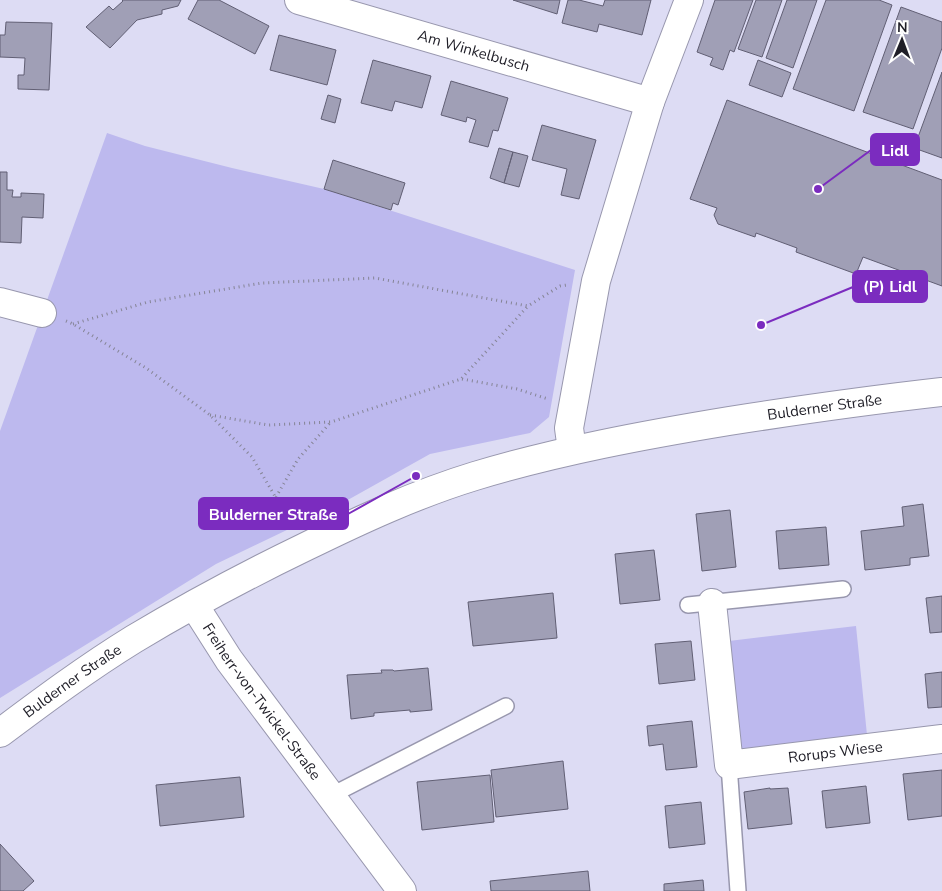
<svg xmlns="http://www.w3.org/2000/svg" width="942" height="891" viewBox="0 0 942 891" font-family="'Nunito Sans',sans-serif">
	<rect width="100%" height="100%" fill="#dddcf4"/>
	<path fill="#bdb9ee" d="M107 133 145 146 232 168 324 189 575 270 549 417 530 433 430 454 337 506 216 564 0 698V431Z
		M856 626 867 735 740 750 729 641Z"/>
	<path fill="#a09fb6" stroke="#615f74" d="M122 0H181L178 6 162 10V14L137 20 110 48 86 27 109 6 113 10 123 1Z
		M198 0H219L269 26 255 54 188 19Z
		M513 0H560L557 14Z
		M568 0H579L603 6 605 0H651L642 35 599 24 597 32 562 23Z
		M715 0H753L734 52 730 50 723 70 710 65 713 58 697 52Z
		M756 0H782L762 57 738 49Z
		M787 0H817L793 68 766 58Z
		M826 0H879L892 5 854 111 793 89Z
		M901 7 942 22V48L913 129 863 112Z
		M6 22 52 23 49 90 18 89V75H24L25 58 0 57V35H5Z
		M279 35 336 50 327 85 270 70Z
		M373 60 431 76 422 108 395 101 392 111 361 103Z
		M758 60 791 73 782 97 749 85Z
		M942 72V158L914 148Z
		M451 81 508 98 498 131 493 130 488 147 469 142 476 120 467 117 466 122 441 115Z
		M328 95 341 99 335 123 321 119Z
		M727 100 942 180V286L863 257 856 274 796 252 797 248 756 233 755 237 718 224 714 215 717 208 690 199Z
		M542 125 596 140 579 199 561 195 567 169 532 160Z
		M499 148 513 152 504 183 490 178Z
		M513 152 528 156 519 187 504 183Z
		M333 160 405 183 398 205 393 203 391 210 324 189Z
		M0 172H7V190H13L12 197H21V193L44 194 43 218 22 217 21 243 0 242Z
		M923 504 929 556 910 558V565L865 570 861 531 904 526 902 507Z
		M730 510 736 567 702 571 696 514Z
		M826 527 829 565 779 569 776 531Z
		M654 550 660 600 620 604 615 554Z
		M553 593 557 638 473 646 468 602Z
		M942 596V632L930 633 926 598Z
		M691 641 695 680 659 684 655 644Z
		M428 668 432 710 410 712V710L374 713V716L351 719 347 675 382 673 381 670H393L394 671Z
		M942 672V707L928 708 925 674Z
		M692 721 697 767 666 770 663 744 649 746 647 726Z
		M563 761 568 809 496 817 491 770Z
		M942 770V816L908 820 903 774Z
		M490 775 494 822 422 830 417 782Z
		M240 777 244 817 160 826 156 785Z
		M866 786 870 823 826 828 822 791Z
		M770 788V789L788 788 792 824 748 829 744 792Z
		M701 802 705 844 669 848 665 806Z
		M0 844 34 881 23 891H0Z
		M588 871 590 891H491L490 881Z
		M703 880 704 891H664V884Z"/>
	<g fill="none" stroke-linecap="round" stroke-linejoin="round">
		<defs>
			<path id="service" d="M688 605 843 589
				M729 765 738 891
				M330 796 506 706"/>
			<g id="minor">
				<path id="s1" d="M299 0 650 102"/>
				<path d="M0 302 42 313"/>
				<path d="M572 450 569 428 596 281 650 102 689 0"/>
				<path id="s2" d="M712 603 729 765 942 739"/>
				<path id="s3" d="M194 605 229 660 402 891"/>
			</g>
			<g id="tertiary">
				<path id="s4" d="M0 733C44 700 87 668 134 639 189 606 247 575 305 547 360 520 416 494 475 476 558 451 644 435 729 421 800 410 871 400 942 392"/>
			</g>
		</defs>
		<use href="#service" stroke="#9897ae" stroke-width="18"/>
		<use href="#minor" stroke="#9897ae" stroke-width="30"/>
		<use href="#tertiary" stroke="#9897ae" stroke-width="30"/>
		<path stroke="#858495" stroke-width="3" stroke-dasharray="1 4" stroke-linecap="butt" d="M66 321 73 324 146 368 210 415 252 457 276 498 286 526
			M73 324 148 302 262 283 375 278 528 306 560 286 567 285
			M462 379 517 389 548 399
			M210 415 268 425 331 422 461 379 528 306
			M276 497 298 459 331 422"/>
		<use href="#service" stroke="#fff" stroke-width="15"/>
		<use href="#minor" stroke="#fff" stroke-width="28"/>
		<use href="#tertiary" stroke="#fff" stroke-width="28"/>
	</g>
	<g text-anchor="middle" dominant-baseline="central" stroke-width="4" stroke-linejoin="round" paint-order="stroke">
		<g font-size="15" fill="#1f1e27" stroke="#fff">
			<text stroke="none"><textPath href="#s1" startOffset="182">Am Winkelbusch</textPath></text>
			<text stroke="none"><textPath href="#s4" startOffset="899">Bulderner Straße</textPath></text>
			<text stroke="none"><textPath href="#s4" startOffset="89">Bulderner Straße</textPath></text>
			<text stroke="none"><textPath href="#s3" startOffset="118">Freiherr-von-Twickel-Straße</textPath></text>
			<text stroke="none"><textPath href="#s2" startOffset="270">Rorups Wiese</textPath></text>
		</g>
	</g>
	<path fill="none" stroke="#7b2cbf" stroke-width="2" d="M818 189L871 150M761 325L853 287M416 476L348 514"/>
	<g fill="#7b2cbf" stroke="#fff" stroke-width="2">
		<circle cx="818" cy="189" r="5"/>
		<circle cx="761" cy="325" r="5"/>
		<circle cx="416" cy="476" r="5"/>
	</g>
	<g fill="#7b2cbf" stroke="#7b2cbf" stroke-width="2">
		<rect x="871" y="134" width="48" height="31" rx="5"/>
		<rect x="853" y="271" width="74" height="31" rx="5"/>
		<rect x="199" y="498" width="149" height="31" rx="5"/>
	</g>
	<g font-size="16" text-anchor="middle" font-weight="bold" fill="#fff">
		<text x="895" y="156">Lidl</text>
		<text x="890" y="292">(P) Lidl</text>
		<text x="273" y="520">Bulderner Straße</text>
	</g>
	<g transform="translate(902 40) rotate(1)" stroke="#ffffff" stroke-width="4" paint-order="stroke">
	<path d="M0-4L9 19L0 12L-9 19Z" fill="#1f1e27"/>
	<text y="-8" font-size="14" font-weight="bold" text-anchor="middle" fill="#1f1e27">N</text>
	</g>
</svg>
